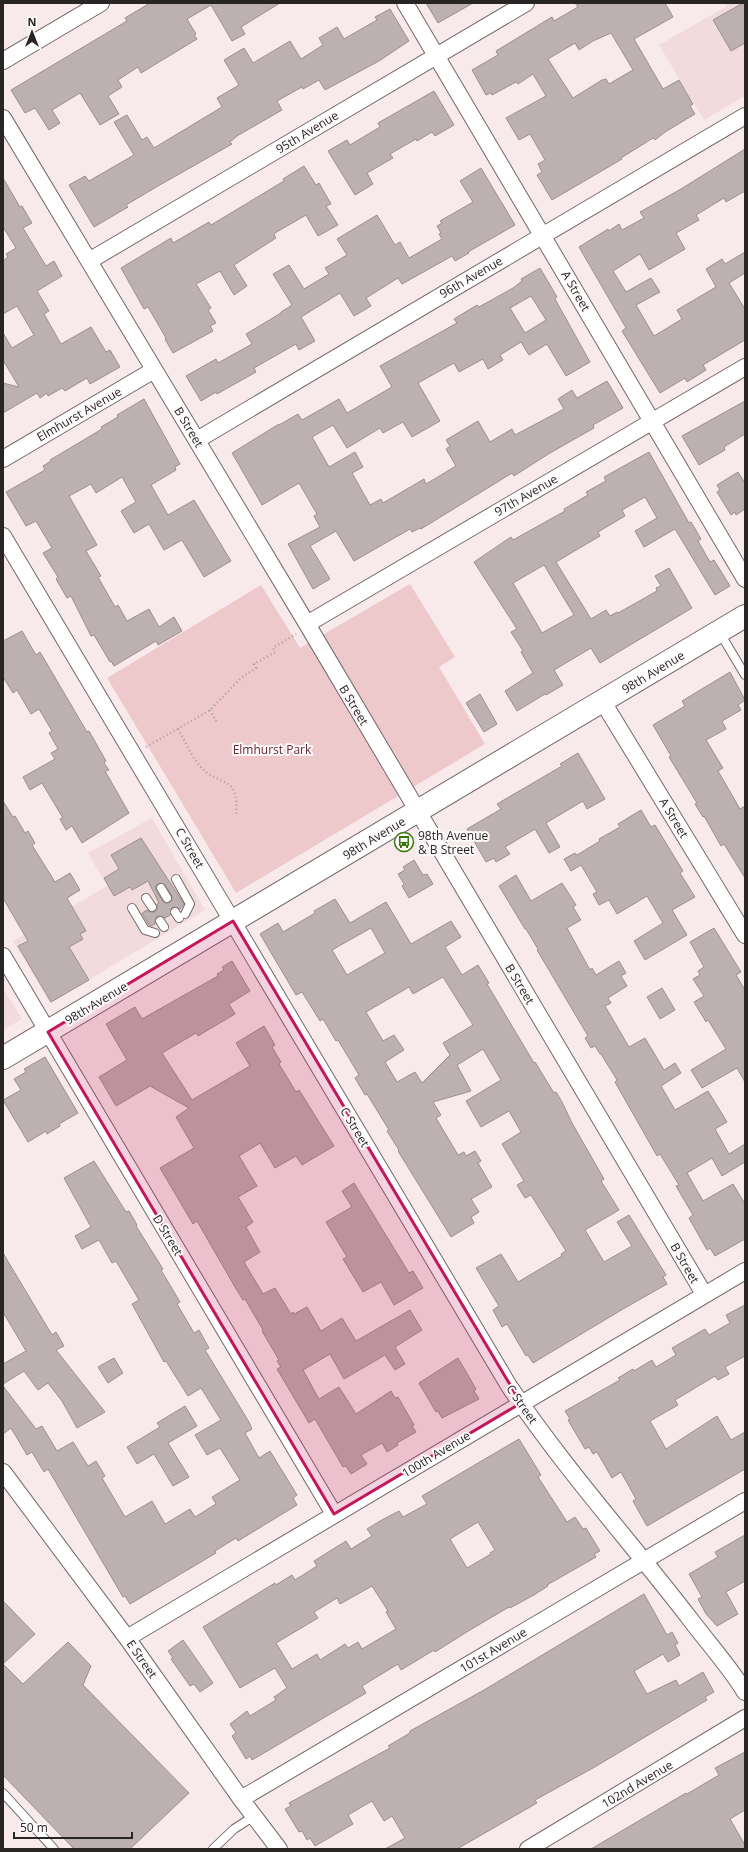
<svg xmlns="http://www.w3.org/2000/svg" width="748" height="1852" viewBox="0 0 748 1852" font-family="'Open Sans',sans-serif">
	<rect width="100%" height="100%" fill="#f8eaeb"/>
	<path fill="#f1dbdd" d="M726 3H745V96L704 120 659 45 727 6Z
		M152 818 205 910 50 1003 13 941 107 886 88 853Z
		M3 988 22 1019 3 1030Z"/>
	<path fill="#eec9cc" d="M410 584 455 657 439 667 485 744 236 893 107 678 261 585 300 648Z"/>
	<path fill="#bdb0b1" stroke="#9c8f90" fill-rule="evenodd" d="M150 3H280L241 27 245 34 232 41 211 5 187 19 196 34 194 35 197 39 141 73 138 67 118 80 122 87 108 96 119 114 100 125 80 93 52 110 60 123 49 130 35 108 25 113 11 90 127 21 125 18Z
		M426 3H473L438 23Z
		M575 3H665L673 17 634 39 663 89 679 80 693 104 690 106 695 114 665 132 655 140 653 138 621 158 622 159 552 200 537 175 542 172 538 164 545 160 530 134 519 140 506 118 546 96 533 74 518 84 516 82 492 95 491 93 486 95 472 70 498 55 496 51 552 17 554 21 578 7ZM611 33 633 70 609 84 606 79 602 80 573 98 548 59 575 43 579 50 593 41Z
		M743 3H745V43L731 51 713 20Z
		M390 9 409 41 379 61 325 90 319 80 303 89 302 87 277 101 282 110 237 136 230 142 232 144 158 186 126 205 128 207 94 227 69 185 85 176 89 181 134 155 114 122 127 115 142 140 147 137 154 148 222 107 217 98 239 85 224 60 244 48 253 63 290 41 301 59 323 45 319 38 337 27 344 39 377 20 375 17Z
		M434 91 454 125 435 136 432 132 417 141 416 139 390 154 393 158 367 173 373 184 355 195 328 151 347 140 350 145 380 127 378 123Z
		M745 149V191L726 202 724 198 696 215 699 220 676 233 685 249 649 270 640 254 613 271 626 292 651 278 660 292 636 305 654 336 682 319 677 310 716 287 706 269 722 259 725 264 745 252V273L729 283 745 309V340L703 365 706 370 687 382 685 378 660 393 622 331 626 328 579 247 608 229 609 231 619 224 622 230 644 218 640 212 681 189Z
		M304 166 316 185 319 183 331 204 326 206 338 225 318 236 306 215 275 233 274 235 276 238 234 265 247 286 234 295 220 271 196 284 211 308 208 310 216 323 210 326 213 331 173 353 165 339 166 338 148 307 144 309 121 268 171 238 173 243 209 222 211 225 284 181 283 179Z
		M481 168 515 225 468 252 469 253 455 261 452 256 402 284 398 278 366 298 371 306 354 316 340 293 301 317 315 341 299 350 296 344 254 368 256 372 217 394 216 392 201 401 186 376 216 359 218 363 252 344 246 334 281 313V312L292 305 273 274 289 265 304 289 329 274 325 268 347 255 337 239 377 215 395 245 400 242 409 258 442 239 439 234 441 233 437 226 442 223 440 221 473 202 460 181Z
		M3 178 20 207 22 206 32 223 23 228 46 266 54 261 62 276 37 291 49 311 44 314 61 344 91 327 106 352 110 350 120 367 90 384 87 378 65 391 62 388 48 396 47 393 40 398 37 393 3 413V383L19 387 3 360V333L12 348 34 335 17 306 3 314V261L8 257 6 254 16 248 3 227Z
		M540 268 557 297 555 299 590 362 566 376 547 344 529 355 521 342 500 355 503 360 488 369 483 359 459 372 454 363 418 383 440 421 412 437 403 422 383 433 380 428 347 448 333 425 312 437 329 467 355 452 363 467 352 473 370 505 381 499 383 503 424 479 426 484 456 466 446 449 450 446 446 440 478 421 490 442 512 429 515 435 564 409 558 399 572 390 577 398 607 381 623 408 593 425 594 428 550 453 514 476 512 473 421 529 420 528 412 532 410 529 354 561 336 531 310 546 330 579 313 589 288 544 320 527 314 516 317 514 299 483 262 505 232 453 279 424V425L298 414 302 420 339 399 347 413 392 387 380 366 457 323 454 319 477 305 479 307 513 288 522 281 521 279ZM531 296 546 320 525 333 510 308Z
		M144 399 180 464 175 467 176 470 151 485 168 515 194 500 231 561 204 577 182 540 164 550 149 524 134 533 121 511 136 502 122 477 96 493 91 484 69 496 97 545 86 551 101 576 98 577 115 607 118 605 127 621 149 609 159 627 174 617 182 631 158 645 156 641 114 666 111 661 110 662 94 635 91 636 71 596 67 598 56 579 58 577 43 553 52 548 36 521 26 526 6 492 45 470 43 466 51 461 50 460 102 429 101 427 118 417 117 415Z
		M745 401V434L724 447 725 450 699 465 682 436Z
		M649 452 689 523 691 522 701 539 698 541 710 562 714 560 730 586 715 595 675 529 644 547 635 531 657 518 645 497 622 510 625 516 598 532 600 536 556 562 591 619 606 610 610 616 617 612 618 613 657 591 656 588 661 586 655 576 669 568 692 608 600 663 591 648 554 670 563 685 546 695 545 694 517 711 505 691 533 673 521 652 523 651 511 632 517 629 474 562 511 537 513 540 565 511 564 509 588 495 586 492 606 481 604 477ZM544 565 574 615 542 633 513 583Z
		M738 472 745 483V509L736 515 735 512 731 515 717 492 720 490 717 485Z
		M22 631 36 655 40 652 87 732 89 731 106 761 104 763 109 770 105 771 129 813 82 843 72 826 66 830 60 819 63 818 42 783 30 790 23 777 55 759 51 753 58 749 49 733 52 731 39 709 31 714 17 690 13 693 3 677V641Z
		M730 672 745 700 738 705 741 710 722 721 726 729 706 740 723 768 718 771 740 809 745 806V878L724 844 721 846 704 816 703 817 695 804 697 803 669 757 671 756 653 725 685 706 682 701Z
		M480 694 497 724 484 732 466 703Z
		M578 753 605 799 587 809 583 801 546 823 560 847 549 853 535 829 505 847 510 854 496 862 494 858 486 862 467 829 501 809 497 804 562 766 560 764Z
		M3 801 13 817 15 816 25 833 28 831 35 843 32 845 55 882 70 873 80 890 67 898 86 931 80 934 83 939 69 947 89 980 51 1002 18 946 28 941 3 898Z
		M641 810 651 827 655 825 683 871 680 873 695 897 672 910 687 935 645 960 634 941 663 923 647 896 617 914 609 900 599 905 593 894 597 892 581 865 571 871 564 859 575 853 577 855 600 841 599 839 620 827 618 824Z
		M141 838 184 904 180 909 175 907 172 908 170 915 165 918 160 916 157 917 155 924 151 926 149 925 142 913 147 910 150 912H155L157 909V904L159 903 148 881 132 890 130 887 114 896 104 878 119 869 111 855ZM161 883 165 885 172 896V900L169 903H164L156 890V885Z
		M414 860 423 875 427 874 433 884 409 898 402 886 404 884 398 874 405 870 403 867Z
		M516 875 531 901 562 883 576 905 573 907 581 920 567 928 590 970 592 968 596 975 619 961 626 973 621 976 627 986 608 998 611 1003 605 1006 629 1047 645 1038 664 1070 675 1063 681 1073 661 1086 675 1110 708 1091 727 1122 715 1129 729 1154 745 1144V1162L722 1176 712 1158 687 1173 703 1201 733 1184 745 1204V1239L715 1256 710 1248 707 1250 689 1218 693 1215 676 1186 679 1185 660 1154 657 1156 615 1082 617 1080 601 1054H600L595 1046 591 1048 585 1038 588 1036 537 950 538 949 526 929H525L499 886Z
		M335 899 350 923 386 902 411 944 451 921 461 937 445 947 462 975 478 965 489 983 487 984 534 1063 535 1062 554 1093 556 1092 562 1102 572 1123 604 1179 601 1181 619 1210 585 1230 604 1262 632 1246 617 1222 629 1215 666 1275 663 1277 667 1284 623 1309 533 1363 528 1355 526 1356 507 1324 502 1327 493 1310 499 1306 476 1268 501 1254 518 1282 562 1256 561 1254 566 1251 531 1195 525 1198 517 1185 524 1181 502 1144 521 1132 509 1111 481 1127 466 1101 501 1080 483 1049 457 1065 471 1091 433 1102 441 1115 436 1118 458 1155 464 1152 466 1156 475 1151 481 1161 478 1163 492 1187 471 1199 479 1212 471 1217 474 1223 451 1237 398 1151 399 1150 387 1131 389 1130 367 1094 365 1095 355 1078 359 1075 338 1040 336 1041 323 1019 320 1021 302 992 296 995 260 934 278 923 283 932 315 913 314 911ZM371 928 385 953 347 975 332 950ZM443 977 473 1025 443 1043 450 1055 422 1083 415 1072 397 1082 385 1062 404 1050 394 1035 383 1041 366 1012 409 987 413 994Z
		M714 928 741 972 736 975 745 990V1082L737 1068 702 1088 691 1070 726 1049 708 1020 706 1022 694 1002 704 996 693 979 700 975 698 971 704 967 690 942Z
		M232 961 250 991 229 1004 235 1014 198 1036 196 1033 162 1053 192 1100 250 1066 236 1043 264 1026 275 1045 272 1047 281 1062 279 1064 296 1092 299 1090 334 1146 302 1165 296 1156 275 1168 260 1143 239 1156 257 1186 238 1197 253 1222 246 1227 260 1252 244 1262 263 1294 275 1288 291 1314 293 1312 294 1314 307 1307 321 1331 342 1318 356 1341 410 1310 422 1330 395 1347 405 1364 395 1370 385 1355 344 1379 330 1354 303 1370 319 1399 339 1387 356 1414 391 1391 395 1398 398 1397 414 1425 412 1426 416 1432 397 1443 398 1445 387 1452 382 1443 361 1455 367 1464 351 1474 346 1466 343 1467 315 1419 309 1423 277 1369 281 1367 277 1361 279 1360 262 1331 263 1330 245 1299 243 1300 235 1287 197 1221 193 1224 160 1168 194 1148 176 1117 189 1108 150 1086 116 1106 99 1077 127 1060 106 1024 135 1007 142 1019 218 976 217 974 224 970 222 967Z
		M662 988 675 1010 660 1019 647 997Z
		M45 1057 78 1113 59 1124 60 1126 47 1134 46 1131 28 1142 3 1100 21 1090 14 1079 26 1072 24 1069Z
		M94 1161 126 1212 129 1211 137 1225 136 1226 163 1269 161 1270 180 1302 177 1304 194 1333 199 1330 209 1348 205 1350 249 1422 252 1429 245 1433 259 1458 270 1451 297 1495 293 1498 297 1505 238 1541 236 1538 215 1551 216 1553 130 1604 125 1596 123 1597 48 1469 44 1472 32 1452 27 1455 11 1428 3 1434V1386L36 1429 42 1426 57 1451 73 1442 88 1466 96 1461 105 1476 102 1478 125 1517 152 1501 165 1524 190 1509 195 1517 216 1504 212 1497 240 1480 220 1448 207 1455 195 1435 221 1420 201 1388 188 1396 166 1361 164 1362 132 1304 139 1300 116 1261 112 1263 99 1240 82 1249 75 1236 91 1227 64 1178Z
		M354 1183 409 1273 413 1271 423 1288 394 1305 381 1282 363 1292 343 1259 347 1257 326 1222 352 1207 342 1191Z
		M3 1253 52 1335 56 1332 64 1346 56 1350 105 1412 77 1428 62 1401 48 1383 38 1390 24 1371 3 1384V1364L26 1351 3 1312Z
		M745 1305V1356L725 1367 729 1374 718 1380 715 1376 675 1400 678 1405 650 1421 666 1449 717 1416 731 1440 745 1432V1469L647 1526 633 1501 636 1499 621 1472 612 1478 597 1452 593 1454 589 1447 585 1449 568 1420 570 1419 565 1411 620 1380 618 1378 633 1369 634 1371 652 1360 656 1367 676 1355 672 1348 705 1329 709 1335 730 1323 726 1315Z
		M114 1358 123 1373 108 1383 98 1367Z
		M458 1358 476 1389 474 1391 479 1399 442 1418 438 1411 436 1412 419 1383Z
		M185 1406 197 1426 168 1443 189 1477 173 1486 154 1454 137 1464 127 1447 160 1427 157 1423Z
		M519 1439 541 1475 538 1477 567 1522 575 1517 583 1529 586 1528 600 1551 594 1554 596 1557 547 1585 548 1586 534 1595 510 1608 509 1607 470 1630 435 1652 434 1650 401 1670 398 1664 362 1686 366 1693 252 1760 250 1756 246 1759 232 1736 236 1733 230 1724 247 1711 250 1716 276 1700 274 1697 287 1688 275 1668 240 1688 203 1627 275 1583 276 1585 292 1575 295 1580 317 1566 314 1561 346 1541 351 1549 372 1536 367 1529 380 1521 399 1511 403 1517 427 1504 422 1496ZM478 1522 495 1550 490 1553 491 1554 467 1568 450 1539ZM372 1586 388 1611 386 1612 396 1629 362 1649 358 1642 348 1648 345 1644 320 1660 317 1654 292 1669 276 1643 318 1618 314 1612 337 1598 340 1604Z
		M745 1535V1581L726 1592 738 1614 717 1626 706 1614 698 1599 702 1597 689 1574 718 1557 715 1552Z
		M644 1594 667 1635 672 1632 678 1643 675 1645 680 1655 668 1662 663 1654 634 1671 647 1694 676 1680 679 1686 703 1672 714 1692 705 1697 707 1700 593 1768 535 1800 537 1803 457 1849H385L405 1838 392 1816 384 1821 372 1801 348 1815 353 1824 315 1846 310 1838 307 1840 302 1831 299 1832 285 1809 291 1806 289 1803 390 1748 388 1746 410 1733V1731L484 1690Z
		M3 1601 35 1634 3 1664 23 1684 68 1642 91 1666 83 1685 189 1793 130 1849H74L3 1775Z
		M183 1640 213 1683 200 1692 194 1684 190 1686 171 1659 173 1658 168 1651Z
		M745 1752V1810L730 1819 745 1845V1849H591L686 1793 687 1794 719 1775 715 1768Z"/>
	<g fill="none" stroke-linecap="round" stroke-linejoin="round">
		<defs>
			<path id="service" d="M720 633 745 675
				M176 879 190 904 185 914
				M161 888 167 898
				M146 898 152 907
				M132 908 145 930 155 933
				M175 912 179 918
				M160 921 164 927
				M3 1793 54 1849
				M213 1849 234 1829 254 1816"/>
			<path id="minor" d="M405 3 745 579
				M3 61 101 3
				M3 118 307 624 704 1294
				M89 261 526 3
				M197 440 745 116
				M3 459 154 370
				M3 536 509 1386C564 1468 630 1541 690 1619 708 1643 729 1666 745 1692
				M307 624 745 367
				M603 702 745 935
				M3 956 334 1514
				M3 1472 127 1638 241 1799 279 1849
				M127 1638 745 1271
				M241 1799 745 1501
				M528 1849 745 1718"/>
			<path id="primary" d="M3 1058 745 616"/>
		</defs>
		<use href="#service" stroke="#746869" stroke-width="10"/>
		<use href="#minor" stroke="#746869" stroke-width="18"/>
		<use href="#primary" stroke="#746869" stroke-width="24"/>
		<path stroke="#a99f9f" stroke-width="2.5" stroke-dasharray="1 3" stroke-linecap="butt" d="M210 710 217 723
			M178 729C185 741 191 756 200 766 220 789 239 772 236 815
			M146 747 210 710 241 678 256 668 254 664 275 652 273 648 296 634"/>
		<use href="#service" stroke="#fff" stroke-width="8"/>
		<use href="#minor" stroke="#fff" stroke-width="16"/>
		<use href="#primary" stroke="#fff" stroke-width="22"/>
	</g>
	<path fill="#c2185b" fill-opacity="0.2" stroke="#c2185b" stroke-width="3" stroke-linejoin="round" d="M233 921 521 1403 334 1514 48 1032Z"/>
	<defs>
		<symbol id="bus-ring" viewBox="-11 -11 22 22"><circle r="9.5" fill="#fdfafb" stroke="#3c770e" stroke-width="1.5"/><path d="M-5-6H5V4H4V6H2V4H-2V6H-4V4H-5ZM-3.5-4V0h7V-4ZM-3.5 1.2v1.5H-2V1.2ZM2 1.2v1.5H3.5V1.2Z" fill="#3c770e"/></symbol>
	</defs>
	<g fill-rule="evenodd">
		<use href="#bus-ring" x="393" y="831" width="22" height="22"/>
	</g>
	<g text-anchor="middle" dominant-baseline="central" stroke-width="4" stroke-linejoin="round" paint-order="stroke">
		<g font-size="12" fill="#2a2525" stroke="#fdfafb">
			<text transform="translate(307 132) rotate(-31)">95th Avenue</text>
			<text transform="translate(471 277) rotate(-30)">96th Avenue</text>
			<text transform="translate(576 291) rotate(60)">A Street</text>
			<text transform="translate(79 414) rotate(-30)">Elmhurst Avenue</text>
			<text transform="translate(189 427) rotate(59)">B Street</text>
			<text transform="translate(526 495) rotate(-30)">97th Avenue</text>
			<text transform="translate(653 672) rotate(-31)">98th Avenue</text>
			<text transform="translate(354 705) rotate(59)">B Street</text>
			<text transform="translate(674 818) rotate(59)">A Street</text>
			<text transform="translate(374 838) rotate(-31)">98th Avenue</text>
			<text transform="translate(190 848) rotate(60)">C Street</text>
			<text transform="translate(520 984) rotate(59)">B Street</text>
			<text transform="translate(96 1003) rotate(-31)">98th Avenue</text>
			<text transform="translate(355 1127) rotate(59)">C Street</text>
			<text transform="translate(168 1235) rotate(59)">D Street</text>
			<text transform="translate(685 1263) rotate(60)">B Street</text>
			<text transform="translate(522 1404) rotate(55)">C Street</text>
			<text transform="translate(436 1454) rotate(-31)">100th Avenue</text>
			<text transform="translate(493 1650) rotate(-31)">101st Avenue</text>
			<text transform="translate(142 1659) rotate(55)">E Street</text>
			<text transform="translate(637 1784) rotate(-31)">102nd Avenue</text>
		</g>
		<g font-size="12" fill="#652832" stroke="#fdfafb">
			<text x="272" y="749">Elmhurst Park</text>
		</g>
		<g font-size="12" fill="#2a2525" stroke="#fdfafb" text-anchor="start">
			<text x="418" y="835">98th Avenue<tspan x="418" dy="14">&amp; B Street</tspan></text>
		</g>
	</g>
	<rect width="748" height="1852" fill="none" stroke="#2a2525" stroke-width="8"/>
	<g transform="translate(32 32)" stroke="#fdfafb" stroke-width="3" paint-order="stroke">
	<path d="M0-3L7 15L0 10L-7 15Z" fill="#2a2525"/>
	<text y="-6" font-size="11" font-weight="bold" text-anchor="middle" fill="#2a2525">N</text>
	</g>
	<path d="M14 1832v6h118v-6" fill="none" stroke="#2a2525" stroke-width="2"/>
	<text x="20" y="1832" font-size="12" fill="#2a2525" stroke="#fdfafb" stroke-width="3" paint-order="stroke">50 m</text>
</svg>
